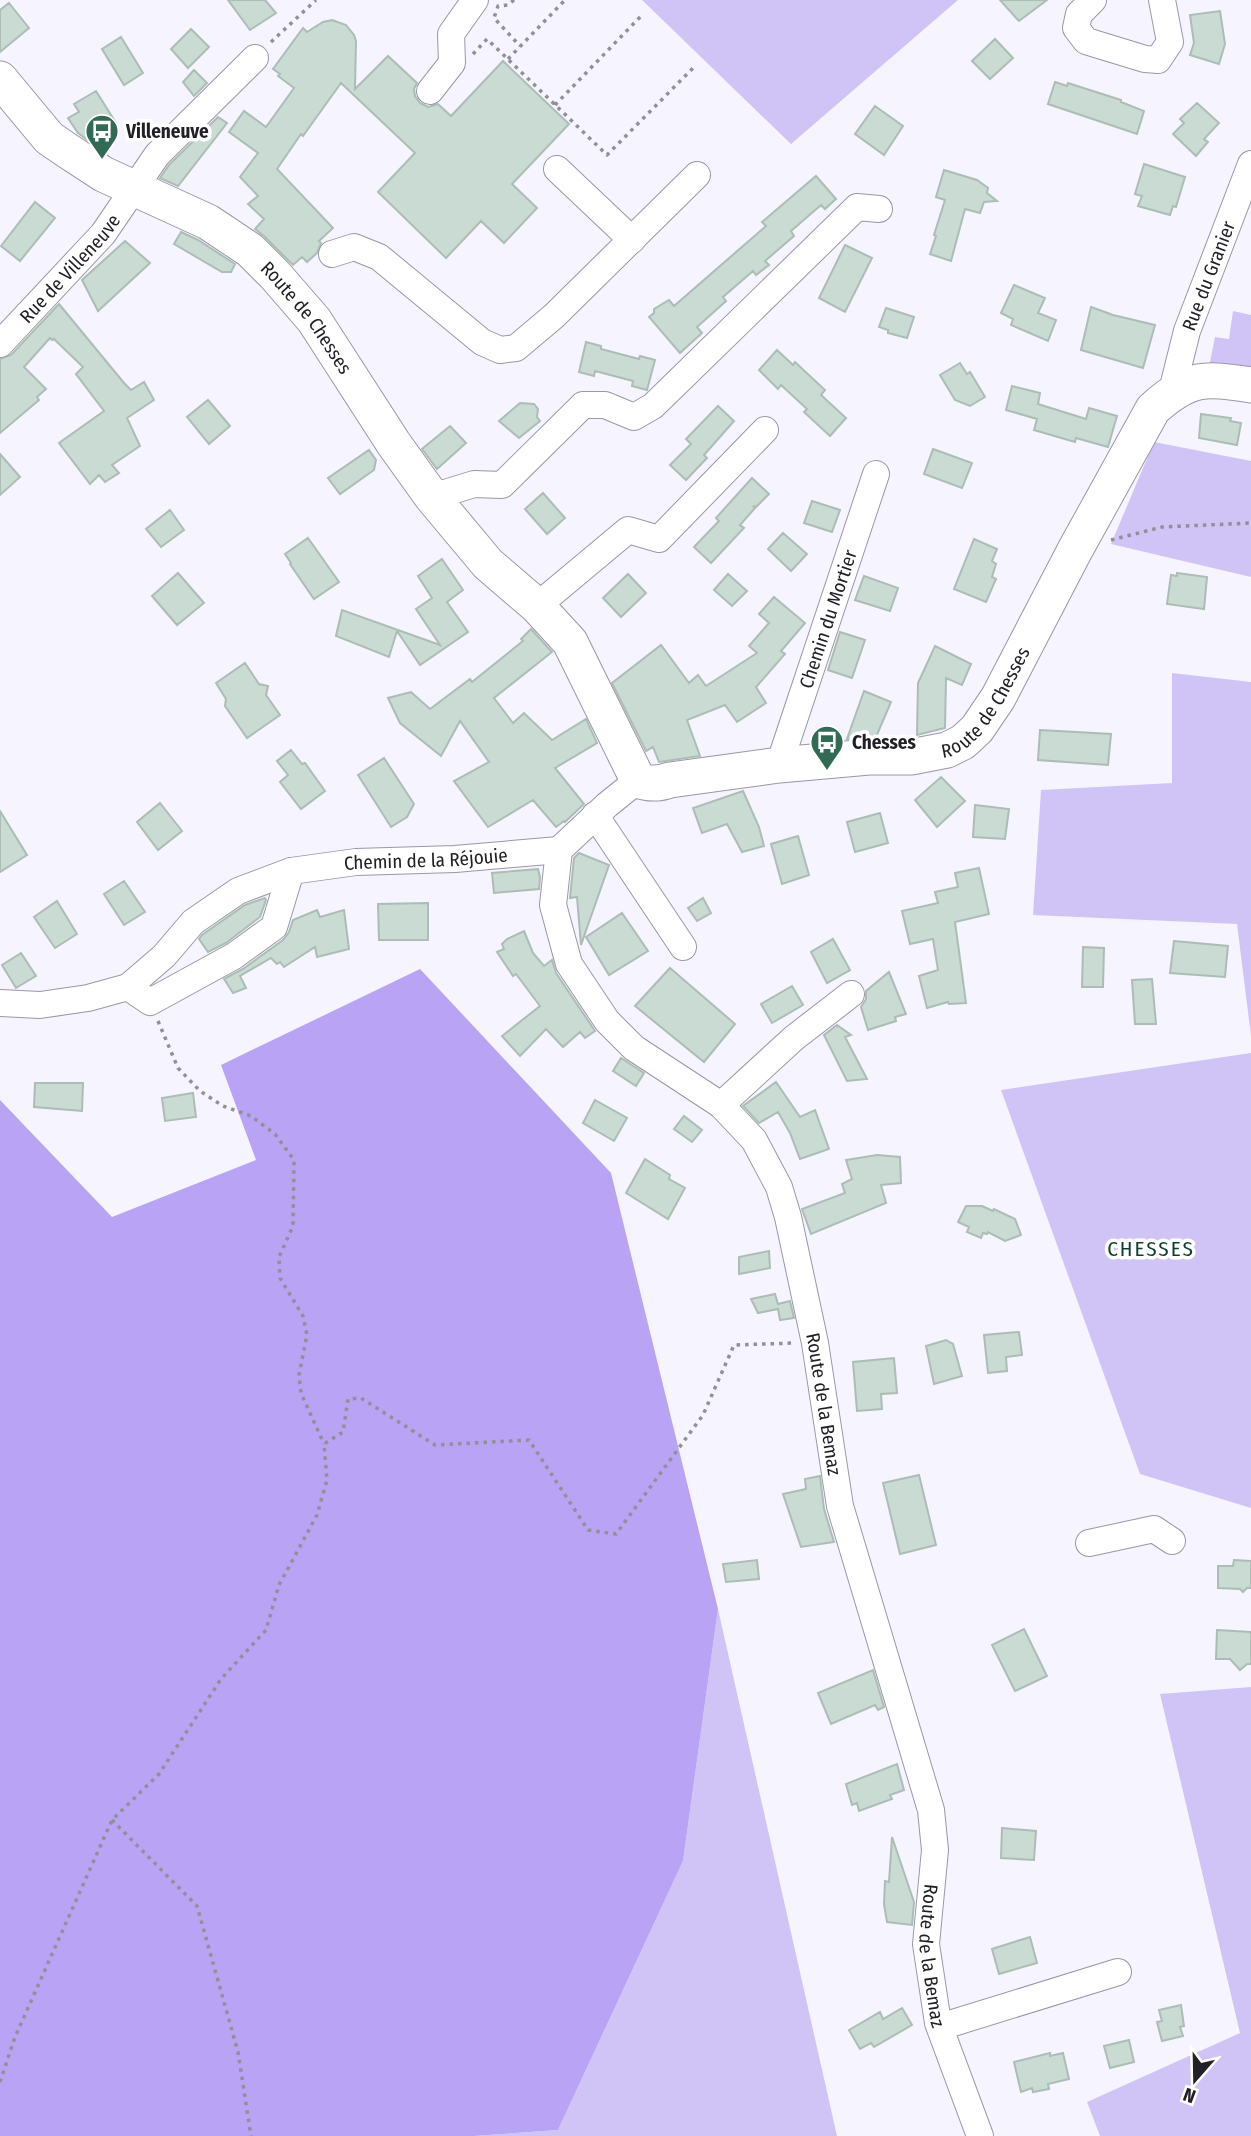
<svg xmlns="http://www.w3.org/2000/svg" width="1251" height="2136" viewBox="0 0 1251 2136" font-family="'Fira Sans Condensed',sans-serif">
	<rect width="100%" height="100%" fill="#f6f4fe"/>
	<path fill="#d0c4f7" d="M642 0H958L791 144Z
		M1233 311 1251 315V374L1209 367 1215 337 1229 339Z
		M1154 442 1251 461V577L1111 544Z
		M1172 673 1251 682V1036L1237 924 1033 915 1041 790 1172 783Z
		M1251 1053V1508L1140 1474 1001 1090Z
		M718 1609 837 2136H474L558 2130 683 1861Z
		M1251 1687V2136H1100L1087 2102 1240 2033 1160 1694Z"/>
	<path fill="#b8a3f5" d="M420 969 611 1173 718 1609 683 1861 558 2130 474 2136H0V1100L112 1217 256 1160 221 1065Z"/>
	<path fill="#c9dbd3" stroke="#abbdb5" stroke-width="2" d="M228 0H265L276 13 250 30Z
		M1000 0H1047L1019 21Z
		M9 3 29 28 0 52V10Z
		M1220 11 1225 44 1219 64 1190 55 1194 43 1190 15Z
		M332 20 346 25 354 35 356 41 355 89 388 56 417 83 414 89 415 96 420 103 428 107 438 104 451 116 503 61 569 124 512 184 537 208 504 243 481 221 446 258 378 192 415 153 341 83 303 136 301 134 277 169 333 228 319 241 321 243 317 253 307 262 302 257 293 265 264 236 255 229 264 219 248 204 258 196 240 177 258 153 229 132 244 111 266 127 294 88 278 76 280 74 273 69 303 28 307 32 323 22Z
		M191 29 209 47 188 68 171 49Z
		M121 37 143 73 124 85 102 49Z
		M995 39 1013 58 990 79 972 61Z
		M194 70 207 83 194 96 183 82Z
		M1055 82 1067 86 1068 83 1121 100V102L1144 111 1137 134 1048 104Z
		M96 91 116 123 89 141 78 133 68 118 79 112 74 104Z
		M1197 103 1219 123 1204 139 1208 142 1196 156 1173 134 1184 123 1180 119Z
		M875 106 903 126 884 155 855 134Z
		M218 117 227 123 178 186 160 178 169 165Z
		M1144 164 1185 177 1176 207 1173 206 1170 215 1138 206 1142 196 1135 194Z
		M944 170 977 180 988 188 987 193 997 201 984 202 980 213 965 209 951 261 930 254 936 236 934 235 945 200 936 197Z
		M816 176 836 199 825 209 821 205 791 231 794 236 765 261 769 265 756 275 753 271 723 297 726 301 697 327 702 333 680 353 649 317 654 313V309L669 300 674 306 766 226 762 222Z
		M35 202 55 218 20 261 1 246Z
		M181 232 198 240 235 264 231 272H222L174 244Z
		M125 241 150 263 98 311 82 280Z
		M845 245 872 258 845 312 819 298Z
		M1014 285 1045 298 1038 313 1056 320 1048 341 1011 325 1013 319 1001 313Z
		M59 304 124 383 131 390 144 382 154 400 127 418 140 446 112 465 119 473 105 482 99 475 90 484 59 443 104 411 76 374 83 367 54 339 52 340 50 338 24 367 46 389 37 397 39 400 0 433V359L11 355Z
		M1091 307 1113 315 1155 325 1143 368 1081 350Z
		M886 308 914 317 907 338 888 333V330L879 327Z
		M586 342 601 346V349L639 359 640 356 655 360 647 390 632 386 633 381 595 371 594 376 579 372Z
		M777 350 793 365 795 362 825 390 821 395 846 418 830 436 804 412 807 409 781 385 778 389 759 370Z
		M960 363 967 374 970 372 985 397 970 406 955 400 940 375Z
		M1012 386 1040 393 1038 404 1086 419 1089 408 1117 416 1108 447 1076 438 1075 442 1034 430 1037 419 1006 410Z
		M208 400 230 426 209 444 187 417Z
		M520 403 534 404 538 409 537 417 540 421 519 438 499 421Z
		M718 406 734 421 704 455 707 458 686 480 670 465 691 444 686 439Z
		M1201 414 1231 418 1230 421 1241 423 1237 445 1199 438Z
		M450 426 466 443 437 469 422 449Z
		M933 449 972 463 962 488 924 474Z
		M369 450 376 460 374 470 340 494 328 478Z
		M0 454 20 477 0 495Z
		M752 478 769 494 756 507 753 506 755 508 740 525 744 528 711 563 694 547 719 521 716 518Z
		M543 493 565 518 547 534 525 509Z
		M812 501 840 510 832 532 804 523Z
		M170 510 184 530 161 547 146 529Z
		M783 533 807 554 791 571 768 549Z
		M308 538 339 582 314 599 290 564 291 563 285 554Z
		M974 539 997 549 992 561 996 564 992 577 996 579 986 602 954 589Z
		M442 559 463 590 447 602 468 632 420 665 397 631 389 657 336 636 342 610 440 645 416 609 432 598 418 576Z
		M178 573 204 603 177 625 152 596Z
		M1177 573 1207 577 1204 609 1167 604 1171 575 1177 576Z
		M628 574 646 593 621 617 603 598Z
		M728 574 747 591 732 606 714 590Z
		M864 576 898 588 890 611 855 600Z
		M774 597 805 623 781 651 785 654 756 687 766 703 737 722 725 705 687 720 700 756 659 762 653 747 646 751 612 683 661 645 689 683 698 675 706 686 757 653 749 646 769 623 759 614Z
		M531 629 552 652 494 698 513 723 524 713 552 740 586 719 597 743 555 768 584 804 565 822 564 821 556 827 533 800 488 827 454 781 489 762 460 721 441 756 400 723 388 698 411 692 430 709 470 679 472 682 523 641 521 639Z
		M840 632 865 640 852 678 828 670Z
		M935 646 971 664 962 685 946 678 945 728 917 735 918 683Z
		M245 663 259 684 268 686 266 695 280 715 247 738 225 706 226 699 216 683Z
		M864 691 891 702 876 737 847 739Z
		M1040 730 1111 734 1108 765 1038 760Z
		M291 750 302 764 305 763 325 791 301 809 280 782 288 775 277 761Z
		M384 758 414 804 407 817 391 827 358 775Z
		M941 777 965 801 937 827 915 800Z
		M743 791 759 827 764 846 742 852 727 824 702 833 693 808Z
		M160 803 182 831 158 850 137 822Z
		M975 805 1009 809 1005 839 973 837Z
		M0 811 27 855 0 872Z
		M880 813 888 843 855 852 847 822Z
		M798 836 809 875 782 884 771 844Z
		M579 853 609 865 581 945 577 897 570 898 574 858Z
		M979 868 989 914 955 922 966 1003 949 1004 948 1002 927 1008 919 976 938 970 933 939 910 944 902 911 938 903 935 892 958 887 955 873Z
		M538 869 540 877 539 889 494 893 492 873Z
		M124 881 145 912 124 925 104 894Z
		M265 898 266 900 260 917 226 943 208 952 199 939 202 935 245 905Z
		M703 898 711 913 697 921 688 908Z
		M57 901 77 934 55 948 34 917Z
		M428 903V940H379L378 904Z
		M317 910 320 917 344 910 349 949 317 957 315 947 284 967 280 962 277 964 271 958 240 976 246 988 233 993 224 979 243 969 283 940 289 932 293 920Z
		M622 913 648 951 609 975 586 937Z
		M524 931 533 953 544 966 552 960 556 973 595 1031 585 1038 580 1032 563 1047 546 1029 520 1056 502 1036 540 1006 516 974 513 976 497 952 504 949 502 944 507 939Z
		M833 939 850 970 827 983 811 952Z
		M1174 941 1228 946 1225 977 1170 973Z
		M1083 947 1104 948 1103 987H1082Z
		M21 953 36 976 16 988 2 965Z
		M670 968 735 1024 704 1062 635 1006Z
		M889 972 906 1014 895 1017 896 1021 868 1030 861 1007 866 999V991Z
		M1152 979 1156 1024H1135L1132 980Z
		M792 986 803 1005 772 1023 761 1004Z
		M837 1025 851 1035 845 1037 867 1079 847 1081 824 1035Z
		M621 1058 644 1073 636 1086 613 1071Z
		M776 1082 800 1117 815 1110 829 1149 800 1159 790 1133 778 1112 759 1123 743 1106Z
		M35 1083H83L82 1111 34 1107Z
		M193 1093 196 1117 165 1121 162 1098Z
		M595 1100 627 1118 614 1141 583 1123Z
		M684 1116 702 1130 692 1142 674 1129Z
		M877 1155 900 1157 901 1183 881 1185 886 1203 811 1234 802 1209 845 1193 842 1184 852 1179 846 1160Z
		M645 1159 670 1175 669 1179 685 1188 668 1219 626 1193Z
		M966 1206H982L993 1211 994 1209 1015 1219 1021 1235 1005 1241 988 1232 987 1234 983 1233 981 1238 967 1232 969 1227 958 1222Z
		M769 1251 770 1268 739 1274V1257Z
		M775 1294 778 1304 790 1301 794 1318 780 1320 778 1309 758 1313 751 1299Z
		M1019 1332 1022 1355 1006 1357 1007 1371 988 1373 984 1335Z
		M946 1340 953 1344 962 1376 934 1384 926 1346Z
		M894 1358 897 1393 881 1394 882 1409 857 1411 853 1362Z
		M919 1475 936 1545 900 1554 883 1483Z
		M820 1476 824 1509 834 1542 801 1547 783 1494 806 1489 805 1479Z
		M757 1560 759 1579 726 1582 723 1564Z
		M1234 1560 1251 1561V1588H1247L1243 1592 1240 1589 1218 1588V1566H1233Z
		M1024 1629 1047 1676 1015 1691 992 1645Z
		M1217 1630 1251 1632V1664H1247L1240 1670 1230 1659H1216Z
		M873 1670 884 1707 878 1710 875 1705 831 1724 818 1693Z
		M897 1764 904 1790 890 1795 892 1799 859 1811 857 1803 852 1805 846 1784Z
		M1002 1828 1036 1831 1034 1860 1001 1858Z
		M892 1837 914 1902 912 1925 887 1922 884 1904 885 1881 889 1882Z
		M1030 1937 1037 1963 999 1974 992 1949Z
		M1181 2005 1184 2026 1180 2027 1183 2036 1162 2041 1157 2022 1162 2021 1159 2010Z
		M902 2008 912 2025 874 2047 871 2043 860 2049 849 2030 880 2012 883 2019Z
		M1129 2040 1134 2062 1110 2068 1104 2046Z
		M1050 2053V2056L1063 2053 1069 2079 1048 2084 1049 2089 1033 2092 1032 2088 1021 2092 1014 2062Z"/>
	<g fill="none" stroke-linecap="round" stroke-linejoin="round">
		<defs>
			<g id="minor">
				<path d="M1093 0 1079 14 1076 28 1086 41 1145 59 1158 60 1170 42 1162 0"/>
				<path d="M430 91 452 63 451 34 475 0"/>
				<path d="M557 169 632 240"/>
				<path d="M332 254 354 247 379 257 482 342 500 350 516 348 554 316 697 175"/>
				<path id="s1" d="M0 344 103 234 157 155 255 58"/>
				<path id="s2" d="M1172 391 1187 331 1251 164"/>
				<path d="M432 497 474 484 502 485 583 405H605L634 417 653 406 857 207 879 209"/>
				<path d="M537 606 628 530 659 539 765 430"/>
				<path id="s3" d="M779 765 876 474"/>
				<path id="s4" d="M638 780 607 805 559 850 553 905 569 964 607 1021 634 1048 721 1105 754 1140 779 1187 788 1217 815 1343 840 1506 931 1810 935 1850 926 1944 938 2023 980 2136"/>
				<path d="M595 815 683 947"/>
				<path d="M128 987 150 1002 234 956 274 927 291 871"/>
				<path id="s5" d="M0 1003 40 1005 88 998 128 987 164 956 193 922 238 891 291 871 356 862 455 859 559 850"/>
				<path d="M721 1105 794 1038 851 994"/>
				<path d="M1089 1543 1154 1529 1172 1541"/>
				<path d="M940 2027 1118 1972"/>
			</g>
			<g id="major">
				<path id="s6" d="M0 79 49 138 65 149 103 174 208 222 250 250 275 275 314 320 394 444 432 497 488 564 537 606 570 642 638 780C648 784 659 784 670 780L779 765 869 757H911L947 750 963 742 977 729 998 698 1075 550 1153 409C1190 376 1204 378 1251 385"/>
			</g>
		</defs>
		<use href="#minor" stroke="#9a97a6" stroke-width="28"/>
		<use href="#major" stroke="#9a97a6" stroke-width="37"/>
		<path stroke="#918f97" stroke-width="3.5" stroke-dasharray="3.5 5" stroke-linecap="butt" d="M514 0 508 5 498 6 494 18 520 46
			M271 42 316 0
			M473 54 487 39 607 155 695 66
			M508 59 565 0
			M555 105 642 15
			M1111 540 1162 527 1251 523
			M158 1021 178 1068 200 1091 223 1106 251 1116 275 1134 294 1160 293 1226 279 1257 280 1278 303 1316 307 1335 299 1375 301 1393 324 1444
			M112 1820 197 1906 238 2052 251 2136
			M0 2082 15 2037 112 1820 159 1774 221 1679 266 1630 279 1585 317 1515 327 1480 324 1444 343 1432 348 1399 361 1398 435 1445 529 1440 588 1530 616 1534 703 1415 734 1345 794 1343"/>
		<use href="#minor" stroke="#fff" stroke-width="26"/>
		<use href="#major" stroke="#fff" stroke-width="35"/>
	</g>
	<defs>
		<symbol id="bus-pin" viewBox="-11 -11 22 30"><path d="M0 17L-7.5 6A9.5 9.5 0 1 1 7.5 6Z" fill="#316b55" stroke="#fff"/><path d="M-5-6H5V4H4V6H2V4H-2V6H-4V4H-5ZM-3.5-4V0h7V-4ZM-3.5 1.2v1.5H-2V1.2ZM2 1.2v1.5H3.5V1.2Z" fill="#fff"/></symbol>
	</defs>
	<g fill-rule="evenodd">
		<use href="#bus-pin" x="83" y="112" width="38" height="52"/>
		<use href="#bus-pin" x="808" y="723" width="38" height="52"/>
	</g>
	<g text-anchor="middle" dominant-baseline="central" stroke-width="7" stroke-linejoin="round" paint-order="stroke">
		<g font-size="19" font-weight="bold" fill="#212026" stroke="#fff" text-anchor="start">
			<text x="126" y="131">Villeneuve</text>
			<text x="852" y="742">Chesses</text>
		</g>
		<g font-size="19" fill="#212026" stroke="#fff">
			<text stroke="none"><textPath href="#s1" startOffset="103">Rue de Villeneuve</textPath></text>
			<text stroke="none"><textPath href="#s2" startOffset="121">Rue du Granier</textPath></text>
			<text stroke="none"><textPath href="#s6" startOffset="396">Route de Chesses</textPath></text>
			<text stroke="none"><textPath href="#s3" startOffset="154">Chemin du Mortier</textPath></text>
			<text stroke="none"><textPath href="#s6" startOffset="1344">Route de Chesses</textPath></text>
			<text stroke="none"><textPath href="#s5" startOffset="469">Chemin de la Réjouie</textPath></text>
			<text stroke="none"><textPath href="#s4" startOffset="756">Route de la Bemaz</textPath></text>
			<text stroke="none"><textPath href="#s4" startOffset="1323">Route de la Bemaz</textPath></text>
		</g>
		<g font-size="21" letter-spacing="2" fill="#0d3e2d" stroke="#fff">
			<text x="1151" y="1249">CHESSES</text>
		</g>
	</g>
	<g transform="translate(1195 2080) rotate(200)" stroke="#ffffff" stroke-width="5" paint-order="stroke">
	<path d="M0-5L12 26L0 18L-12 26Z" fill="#212026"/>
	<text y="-10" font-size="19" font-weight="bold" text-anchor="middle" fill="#212026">N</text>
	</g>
</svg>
